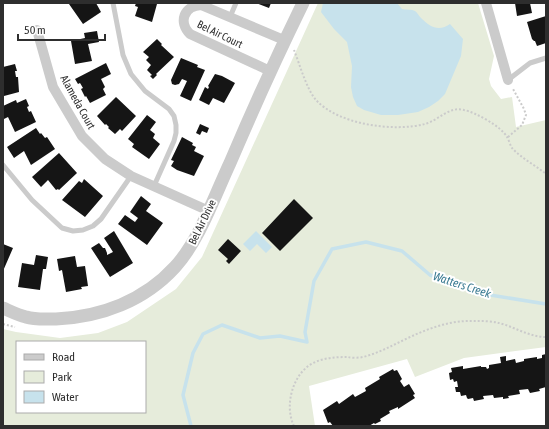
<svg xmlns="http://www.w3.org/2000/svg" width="549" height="429" viewBox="0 0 549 429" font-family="'Asap Condensed',sans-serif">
	<rect width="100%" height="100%" fill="#fff"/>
	<path fill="#e6ecdb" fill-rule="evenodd" d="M318 3H478L494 56 489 79 491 86 501 99 512 97 516 127 546 120V347L464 358 415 377 407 359 309 386 315 426H3V329L16 332 60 338 98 333 127 322 176 289 202 257ZM17 342H145V412H17Z"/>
	<path fill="#c7e2ec" d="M323 3H397L402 9C405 10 412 9 415 11 417 12 419 16 421 18 430 27 439 32 450 24L463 39 461 56 445 94 438 101 429 107 418 112 398 115H381L364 110 357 106 353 97 351 87 352 66 347 42 334 29 321 12Z
		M256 231 272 247 266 253 257 244 250 251 243 244Z"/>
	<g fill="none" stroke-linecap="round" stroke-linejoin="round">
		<path stroke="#c7e2ec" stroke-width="3.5" d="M191 426 183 395 193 353 203 334 222 325 260 338 280 336 307 342 305 332 314 281 332 249 366 242 402 251 430 275 484 294 546 304"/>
	</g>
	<path fill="#151515" d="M70 3H96L101 12 83 24 69 4Z
		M136 3 157 4 152 22 135 16 138 7 135 6Z
		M256 3H271L269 8Z
		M515 3H530L532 13 517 16Z
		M546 16V43L537 46 535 41H534L532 39 527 22Z
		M97 31 99 42 88 44 92 61 75 64 71 41 85 38 84 33Z
		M157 39 162 44 161 45 174 57 156 74 157 75 153 79 150 76 152 75 147 70 151 65 146 60 149 57 143 52Z
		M181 58 198 65 197 67 205 70 191 101 180 96 187 81 182 79 179 84 175 85 172 84 171 80Z
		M106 63 111 74 101 79 105 87 103 89 106 95 90 103 86 96 85 97 81 89 83 88 80 83 78 84 75 79Z
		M15 64 17 71H15L16 77H18L19 92 4 96 3 90V67Z
		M215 74 222 76 235 83 224 103 213 98 209 105 199 100 205 87 208 89 209 87 208 86Z
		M116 97 136 116 122 131 120 129 115 134 108 128 109 127 106 124 105 125 97 116Z
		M26 99 29 106 27 107 29 112 31 111 36 122 15 132 8 117 4 119 3 117V106L16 100 17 103Z
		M147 115 156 122 150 130 155 134 153 138 160 144 149 159 132 147 134 144 128 139Z
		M200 124 209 128 207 133 202 131 200 135 196 133Z
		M36 128 40 134 41 133 45 138 47 137 55 149 31 165 24 151 14 158 7 147Z
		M182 137 193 143 192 145 196 147 194 151 204 156 194 176 177 170 171 166 174 161 171 160Z
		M59 153 77 173 59 190 58 189 56 190 48 180 41 187 32 177Z
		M84 179 103 196 85 217 62 200 79 181 82 183Z
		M141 196 151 204 146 211 163 223 147 245 118 224 125 215 135 222 138 218 130 212Z
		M294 199 313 218 280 251 262 233Z
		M114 231 133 263 110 277 91 248 99 243 103 248H105L107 253V255L113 252 104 238Z
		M228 239 241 251 229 264 226 261 228 259 218 250Z
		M3 244 13 248 3 271Z
		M36 255 48 257 46 269H43L40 290 18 287 22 263 34 265Z
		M75 256 77 267 85 266 88 286 81 287 82 289 66 292 62 270 59 271 57 259Z
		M546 354V387L539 389 540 391 530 393 528 389 519 390 520 394 508 396 509 398 503 399V397L494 398 493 395 483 396 484 399 474 401 473 398 468 399 467 398 466 395 461 396 460 392H456L455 387H458L457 381 454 382 453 379 450 380 449 373 452 372 451 368 463 366V369L481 366V367H486L487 369 489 368V365L501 363 500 357 506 356V361L515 359 516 363 524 361V359L537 357V359L542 358V355Z
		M393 369 394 371 397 370 402 379 400 381 404 387 409 384 415 394 413 395 415 398 398 409V407L389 411 390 413 380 419 381 421 375 424 374 423 369 426H333L330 422 328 423 323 410 337 401 339 404 353 394 355 397 366 391 365 388 380 379 379 377Z"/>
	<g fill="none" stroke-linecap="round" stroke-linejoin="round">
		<path stroke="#cbcbcb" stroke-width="2" stroke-dasharray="2 2" stroke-linecap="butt" d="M294 50C300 65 306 88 316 100 339 125 394 132 425 124 439 120 449 106 464 110 475 112 502 127 507 137 509 140 510 145 512 148 521 158 535 165 546 174
			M508 137 522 125 526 115 524 109 513 89
			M3 324 15 327
			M294 426C285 408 291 380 307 367 318 358 334 357 348 357 352 358 358 358 363 357 379 353 393 345 408 338 429 328 451 320 475 321 483 321 492 321 499 323 515 327 529 337 546 337"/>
		<path stroke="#cbcbcb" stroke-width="5" d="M113 3 123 55 131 74 145 91 169 109 174 116 176 125V133L174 141 154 186
			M230 17 236 3
			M508 80 530 63 546 58
			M3 165 32 200 62 228 73 231 83 230 93 226 101 219 131 176"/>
		<path stroke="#cbcbcb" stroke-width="10" d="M486 3 508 80
			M37 30 53 87 82 136 105 159 131 176 209 211
			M270 71 190 34C178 22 184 6 201 5L284 40"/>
		<path stroke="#cbcbcb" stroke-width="13" d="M3 308C10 311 18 315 26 317 35 320 46 319 56 319 101 317 144 301 175 267 199 241 215 195 230 163 253 109 277 56 303 3"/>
	</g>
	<g text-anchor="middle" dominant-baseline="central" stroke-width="4" stroke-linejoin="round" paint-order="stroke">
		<g font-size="11" fill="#2e2e2e" stroke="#fff">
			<text transform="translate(220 34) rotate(26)">Bel Air Court</text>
			<text transform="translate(78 102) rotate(61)">Alameda Court</text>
			<text transform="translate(202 222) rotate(-64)">Bel Air Drive</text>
		</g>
		<g font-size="12" font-style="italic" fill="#3a7a92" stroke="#fff">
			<text transform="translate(462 285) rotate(18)">Watters Creek</text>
		</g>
	</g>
	<rect width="549" height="429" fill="none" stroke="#2e2e2e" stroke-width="8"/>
	<rect x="16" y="341" width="130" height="72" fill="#ffffff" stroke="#ababab"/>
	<rect x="24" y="354" width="20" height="6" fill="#cbcbcb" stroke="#ababab"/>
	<text x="52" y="361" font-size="12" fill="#2e2e2e">Road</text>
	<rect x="24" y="371" width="20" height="12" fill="#e6ecdb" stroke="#ababab"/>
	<text x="52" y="381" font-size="12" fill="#2e2e2e">Park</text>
	<rect x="24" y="391" width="20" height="12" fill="#c7e2ec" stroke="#ababab"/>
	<text x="52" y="401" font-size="12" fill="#2e2e2e">Water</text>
	<path d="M18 34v6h87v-6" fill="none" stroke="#2e2e2e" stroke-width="2"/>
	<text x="24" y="34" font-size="12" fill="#2e2e2e" stroke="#ffffff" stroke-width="3" paint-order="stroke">50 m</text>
</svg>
